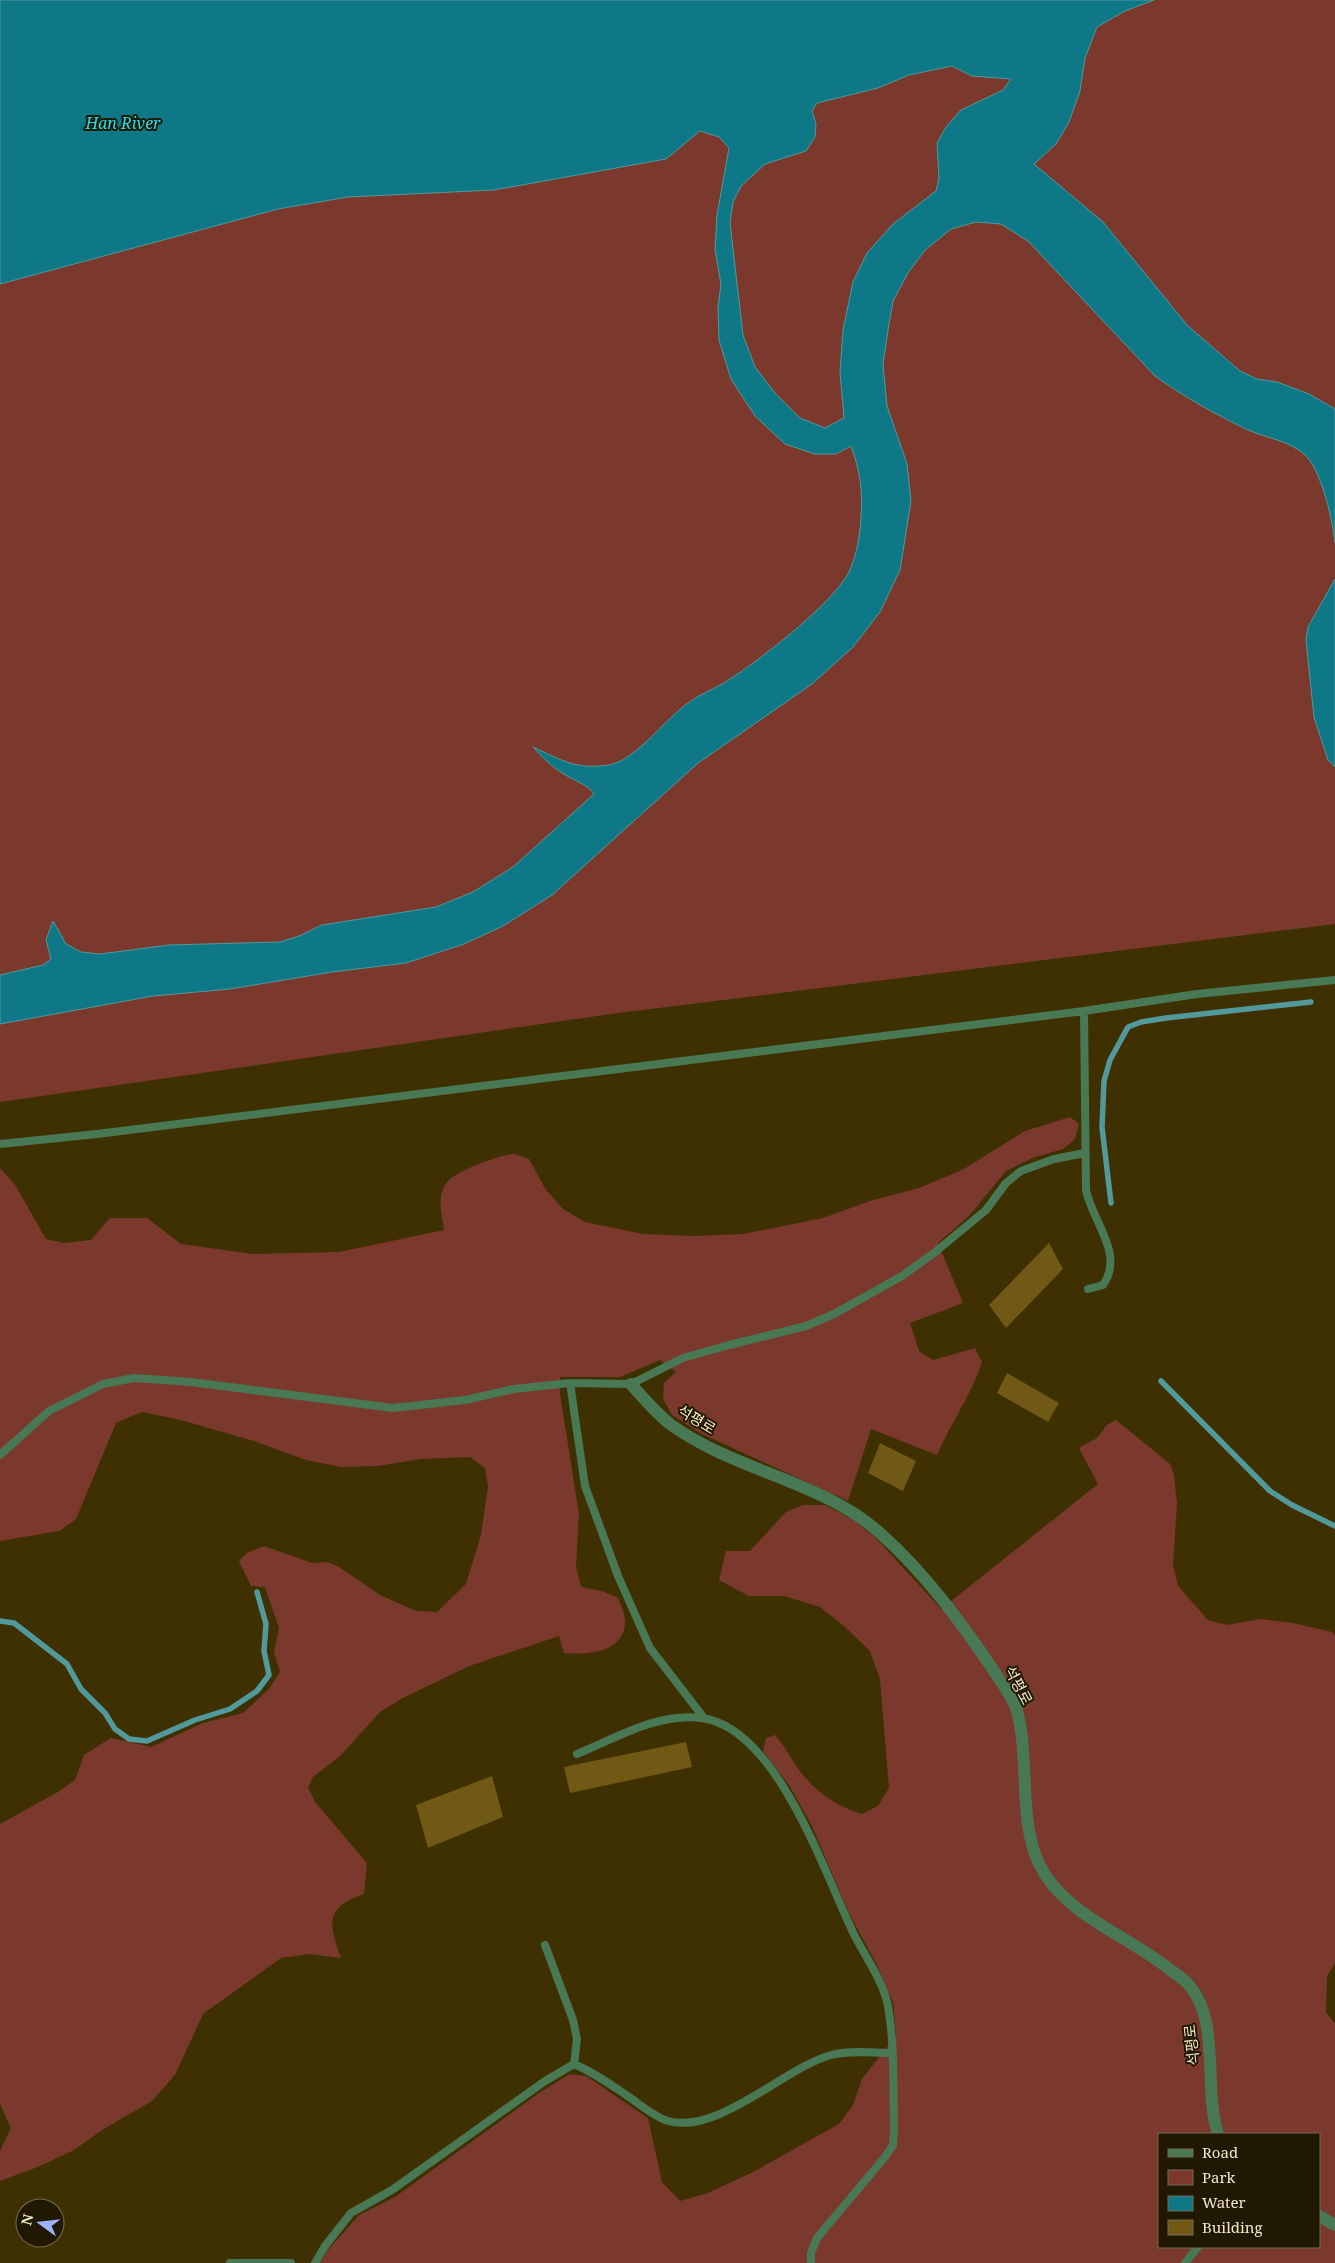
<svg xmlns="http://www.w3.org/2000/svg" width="1335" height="2263" viewBox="0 0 1335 2263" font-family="'Noto Serif','Noto Sans KR',serif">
	<rect width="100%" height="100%" fill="#3e3000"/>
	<path fill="#7b392e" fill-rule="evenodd" d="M1154 0H1335V924L618 1013 0 1102V284L278 209 348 197 666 159 700 131 719 137 816 124 812 111 817 103 878 88 909 75 952 66 972 76 1085 58 1097 27 1125 11Z
		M1070 1117 1079 1124 1075 1139 1063 1149 1032 1158 1006 1171 969 1216 938 1243 963 1303 910 1323 919 1351 933 1360 975 1348 982 1362C972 1394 950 1424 937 1455L871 1429 848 1501 700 1433 672 1415 663 1399 664 1383 676 1372 660 1360 620 1377H560V1394L579 1514 576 1566 581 1587 602 1591 618 1598C621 1605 625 1614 625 1621 625 1653 588 1655 564 1653L559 1636 469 1666 403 1698 380 1712 340 1756 313 1777 308 1787 315 1802 367 1863 364 1894C324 1908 329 1923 341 1958L309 1954 281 1958 203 2014 175 2075 152 2101 102 2130 74 2150 40 2166 0 2181V2151L11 2128 0 2104V1824L58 1792 75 1780 84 1755 111 1738 151 1747 203 1723 243 1713 269 1689 280 1672 274 1652 279 1628 265 1587 251 1586 239 1561 247 1553 264 1546 312 1563 328 1562 339 1567 380 1595 416 1611 437 1612 466 1584 481 1535 488 1486 485 1468 470 1457 420 1459 378 1466 341 1467 306 1460 254 1441 181 1420 142 1412 116 1423 76 1519 59 1531 0 1541V1168L15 1185 46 1239 64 1243 91 1240 110 1218H147L181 1244 253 1254 339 1252 444 1230C442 1214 436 1197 447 1182 456 1171 501 1154 515 1154 519 1155 525 1158 529 1159L546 1190 563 1209 585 1222 643 1234 693 1236 743 1234 823 1218 870 1201 919 1188 964 1169 1025 1131Z
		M1116 1420 1170 1464 1174 1475 1177 1504 1173 1565 1178 1586 1208 1620 1227 1625 1260 1619 1293 1623 1332 1632 1335 1636V1963L1327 1976 1326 2012 1335 2024V2263H320L327 2251 359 2215 395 2197 539 2093 570 2074 586 2076 648 2118 662 2182 680 2201 708 2193 755 2171 839 2124 853 2105 862 2079 896 2036 893 2002 877 1965 849 1913 812 1826 789 1785 763 1751 766 1738 775 1735C782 1743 787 1751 793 1761 809 1787 832 1805 862 1814L878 1806 889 1788 880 1679 870 1651 844 1626 820 1607 784 1596H749L719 1580 726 1551H750L786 1512 803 1505H825L853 1520 875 1537 941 1609 1098 1484 1079 1448 1097 1438 1107 1425ZM1159 2134H1319V2247H1159Z"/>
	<path fill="#0e7887" stroke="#52999b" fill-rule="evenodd" d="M0 0H1154L1125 11 1097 27 1085 58 1080 91 1069 122 1056 144 1034 164 1103 222 1187 325 1240 371 1257 379 1277 382 1309 394 1335 409V543C1333 522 1322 473 1307 457 1292 441 1266 438 1248 430 1215 414 1184 397 1155 376L1028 241 1001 224 976 222 951 229 925 250 908 273 893 301 888 330 883 364 887 406 907 464 911 501 900 570 880 612 853 647 812 684 698 763 552 895 503 926 464 944 406 963 332 972 230 989 153 996 0 1024V975L43 965 51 959 46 940 53 921 66 944 81 952 100 954 169 945 280 942 299 936 322 925 436 907 473 892 513 867 594 794C588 784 574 781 564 774 552 767 543 758 533 747 561 760 576 770 609 765 637 760 666 717 691 701 701 694 712 690 722 684 754 665 833 604 849 572 857 554 860 536 861 517 863 492 860 470 851 446L836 454H815L785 444 755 416 731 379 719 340 718 307 721 284 715 250 717 215 729 148 719 137 700 131 666 159 494 190 348 197 278 209 0 284ZM952 66 972 76 1011 79 1003 90 961 110 946 127 937 143 939 178 936 191 893 224 867 253 853 282 843 330 840 372 844 418 825 428 800 418 775 393 755 367 743 335 730 223 733 202 741 186 765 164 806 151 815 137 816 124 812 111 817 103 878 88 909 75Z
		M1335 579V767L1328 760 1314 717 1306 640 1308 627Z"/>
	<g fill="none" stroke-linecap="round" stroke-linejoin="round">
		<path stroke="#52999b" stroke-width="5.5" d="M1111 1203 1102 1127 1104 1081 1110 1060 1128 1027 1141 1022 1166 1018 1311 1002
			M1161 1381 1270 1491 1292 1505 1335 1526
			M0 1621 14 1623 67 1664 81 1689 105 1713 115 1729 129 1739 147 1741 195 1720 230 1709 257 1691 269 1675 264 1651 266 1624 257 1592"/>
	</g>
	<path fill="#6f5914" d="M1049 1243 1063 1269 1006 1328 989 1305Z
		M1007 1373 1059 1403 1048 1422 997 1393Z
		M880 1443 916 1461 903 1491 868 1473Z
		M686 1742 692 1767 570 1793 564 1767Z
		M492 1776 503 1817 428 1848 416 1805Z"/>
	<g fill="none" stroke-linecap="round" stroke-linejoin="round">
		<path stroke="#497854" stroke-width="8" d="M1084 1011 1086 1190C1092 1221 1125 1254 1103 1285L1088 1289
			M0 1144 97 1134 1084 1011 1197 994 1335 980
			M570 1383 585 1486 618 1576 650 1648 704 1718
			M0 1455 49 1411 103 1384 134 1378 191 1382 393 1408 465 1400 514 1389 570 1383 631 1384 683 1358 729 1345 806 1326 834 1314 902 1276 934 1253 986 1210 1006 1183 1021 1171 1054 1159 1085 1153
			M577 1754C616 1738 658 1712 702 1718 776 1728 823 1869 851 1928 862 1953 883 1979 888 2006 895 2047 893 2091 894 2131L893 2145 885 2157 817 2238 811 2253V2263
			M545 1945 573 2020 577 2039 574 2064
			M574 2064C595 2073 613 2086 632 2099 643 2107 655 2117 668 2121 718 2135 784 2068 831 2055 849 2050 872 2053 891 2053
			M230 2263H291
			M315 2263 325 2246 351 2213 392 2190 545 2081 574 2064
			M1185 2263 1198 2247"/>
		<path stroke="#497854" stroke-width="12" d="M631 1384C643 1398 655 1412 670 1424 734 1471 820 1480 880 1533 924 1572 961 1622 994 1671 1002 1684 1013 1697 1017 1711 1030 1759 1018 1819 1039 1864 1064 1915 1127 1935 1169 1969 1176 1974 1184 1979 1189 1985 1221 2022 1203 2089 1218 2134
			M1319 2216 1335 2225"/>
	</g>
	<g text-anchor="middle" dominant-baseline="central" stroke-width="4" stroke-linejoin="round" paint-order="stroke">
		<g font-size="15" fill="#f1e7c9" stroke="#211802">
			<text transform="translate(697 1419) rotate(31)">석평로</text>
			<text transform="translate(1019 1685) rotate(62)">석평로</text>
			<text transform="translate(1191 2045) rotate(-96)">석평로</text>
		</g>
		<g font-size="16" font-style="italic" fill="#21e0fb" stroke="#211802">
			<text x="123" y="123">Han River</text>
		</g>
	</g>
	<rect x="1158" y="2133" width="162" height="115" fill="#211802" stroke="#746b52"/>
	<rect x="1168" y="2149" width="25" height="8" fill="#497854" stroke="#746b52"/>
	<text x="1202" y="2158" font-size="15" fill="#f1e7c9">Road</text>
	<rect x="1168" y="2170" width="25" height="15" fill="#7b392e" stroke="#746b52"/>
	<text x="1202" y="2183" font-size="15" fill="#f1e7c9">Park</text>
	<rect x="1168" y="2196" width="25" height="15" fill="#0e7887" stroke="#746b52"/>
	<text x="1202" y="2208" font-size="15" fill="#f1e7c9">Water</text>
	<rect x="1168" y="2220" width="25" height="15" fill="#6f5914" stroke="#746b52"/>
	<text x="1202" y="2233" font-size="15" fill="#f1e7c9">Building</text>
	<g transform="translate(40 2223) rotate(285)"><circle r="24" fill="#211802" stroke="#746b52"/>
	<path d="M0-4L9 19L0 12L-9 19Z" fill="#9db4fd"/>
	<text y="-8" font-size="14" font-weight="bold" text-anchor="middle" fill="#f1e7c9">N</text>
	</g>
</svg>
